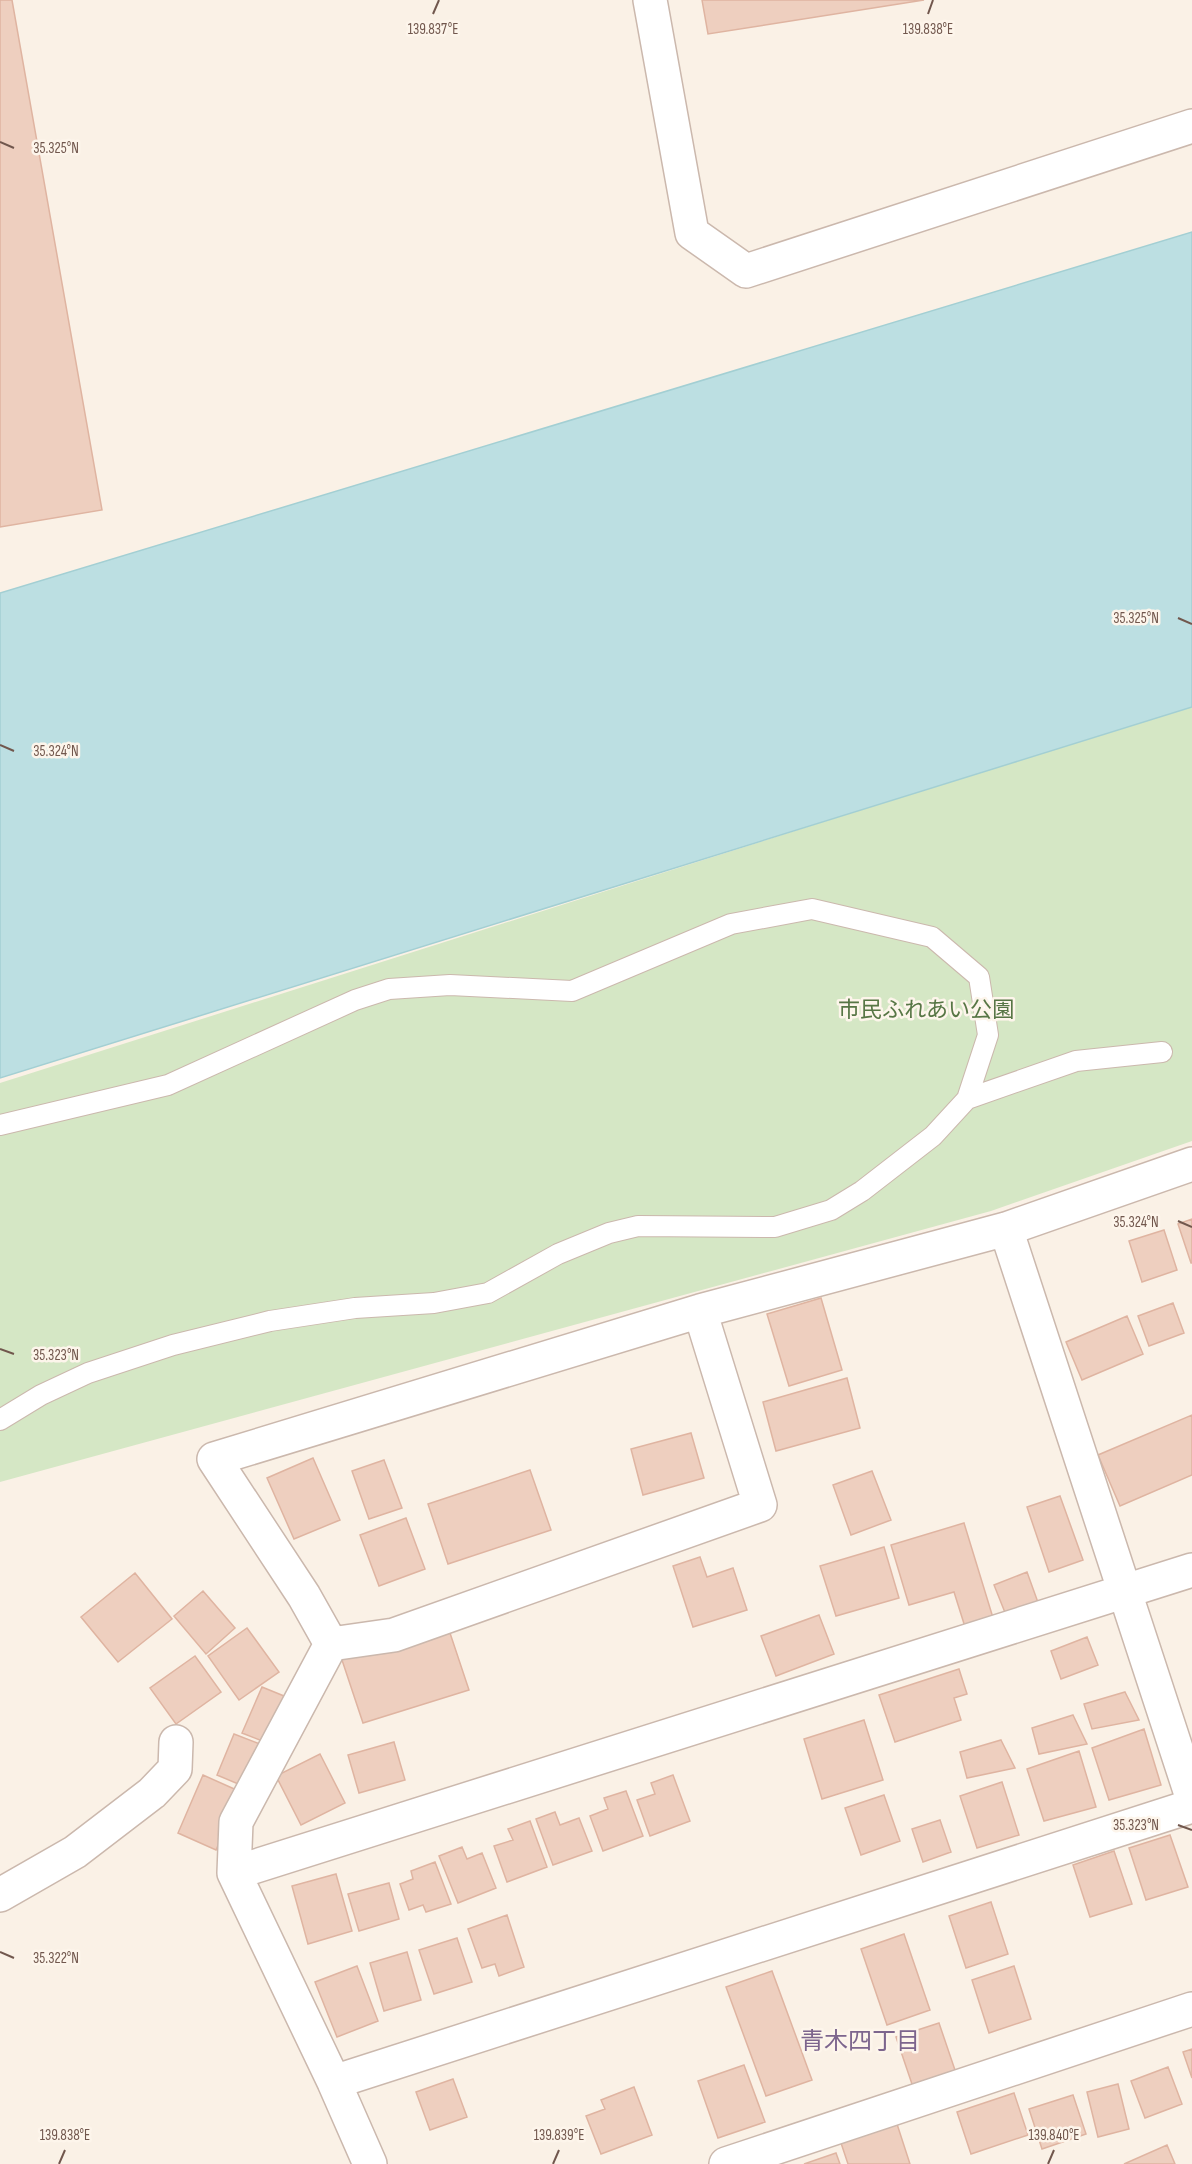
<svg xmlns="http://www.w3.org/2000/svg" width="1192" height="2164" viewBox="0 0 1192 2164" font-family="'Sofia Sans Condensed','Noto Sans JP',sans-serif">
	<rect width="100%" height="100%" fill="#faf1e6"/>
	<path fill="#d5e7c5" d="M1192 705V1141L991 1211 0 1482V1083Z"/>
	<path fill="#bcdfe2" stroke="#a3cfd3" stroke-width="1.5" d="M1192 232V707L0 1078V593Z"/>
	<path fill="#eecfbf" stroke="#dfb4a1" stroke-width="1.5" d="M0 0H12L102 510 0 527Z
		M702 0H924L708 34Z
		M1192 1219V1263H1191L1178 1224Z
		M1164 1230 1177 1270 1142 1282 1129 1241Z
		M821 1298 842 1370 789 1386 767 1314Z
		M1173 1303 1184 1333 1149 1346 1138 1316Z
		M1127 1316 1143 1354 1082 1380 1066 1342Z
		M847 1378 860 1428 776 1451 763 1402Z
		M1192 1415V1475L1120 1506 1098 1455Z
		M691 1433 704 1478 643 1495 631 1449Z
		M313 1458 340 1520 294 1539 267 1478Z
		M384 1460 402 1508 369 1519 352 1471Z
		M530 1470 551 1530 448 1564 428 1504Z
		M872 1471 891 1520 851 1535 833 1485Z
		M1060 1496 1083 1560 1049 1572 1027 1507Z
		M406 1518 425 1569 379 1586 360 1535Z
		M964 1523 994 1621 966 1630 954 1592 909 1605 891 1545Z
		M884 1547 899 1598 836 1616 820 1566Z
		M700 1557 707 1577 733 1568 747 1610 693 1627 673 1566Z
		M1027 1572 1040 1608 1008 1620 994 1585Z
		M135 1573 172 1619 118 1662 81 1617Z
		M203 1591 235 1628 206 1654 174 1616Z
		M819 1615 834 1654 776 1676 761 1636Z
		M447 1624 469 1690 363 1723 341 1657Z
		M247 1628 279 1672 239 1700 208 1656Z
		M1087 1637 1098 1665 1061 1679 1051 1651Z
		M195 1656 221 1692 176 1724 150 1688Z
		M959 1669 967 1694 954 1698 961 1720 895 1742 879 1695Z
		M262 1687 284 1696 265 1742 242 1733Z
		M1125 1692 1139 1720 1092 1729 1084 1704Z
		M1073 1715 1087 1744 1039 1754 1032 1728Z
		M864 1720 883 1780 822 1799 804 1739Z
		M1144 1729 1161 1785 1109 1800 1092 1748Z
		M234 1734 260 1744 243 1786 217 1775Z
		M1001 1740 1015 1768 967 1778 960 1752Z
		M394 1742 405 1780 359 1793 348 1755Z
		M1079 1751 1096 1807 1044 1821 1027 1769Z
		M320 1754 345 1803 301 1825 276 1776Z
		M203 1775 241 1792 216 1850 178 1833Z
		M673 1775 690 1821 650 1836 637 1800 655 1794 651 1783Z
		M1002 1782 1019 1835 977 1848 960 1796Z
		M626 1791 643 1836 603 1851 590 1816 608 1809 604 1798Z
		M884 1795 900 1841 861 1855 845 1808Z
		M555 1812 560 1825 579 1818 592 1851 553 1865 536 1819Z
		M940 1820 951 1852 923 1862 912 1829Z
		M530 1821 547 1867 507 1882 494 1846 513 1840 508 1829Z
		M1170 1835 1188 1887 1146 1900 1129 1848Z
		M462 1847 467 1859 482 1853 496 1888 458 1903 439 1856Z
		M1114 1851 1132 1904 1090 1917 1073 1865Z
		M435 1862 451 1904 426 1912 423 1905 409 1910 400 1884 413 1879 411 1871Z
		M336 1874 352 1931 308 1944 292 1886Z
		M389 1883 399 1919 359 1931 348 1894Z
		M991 1902 1008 1954 966 1968 949 1916Z
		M507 1915 524 1967 499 1976 495 1964 482 1968 468 1929Z
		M904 1934 930 2010 887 2025 861 1949Z
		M457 1938 472 1982 434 1994 419 1950Z
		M407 1952 421 2000 384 2011 370 1963Z
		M357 1966 378 2021 337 2037 315 1982Z
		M1014 1966 1031 2019 989 2033 972 1980Z
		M772 1971 812 2080 766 2096 726 1987Z
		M939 2023 956 2073 913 2087 896 2037Z
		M1192 2049V2078L1183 2052Z
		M744 2065 765 2122 718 2138 698 2081Z
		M1168 2067 1182 2104 1145 2118 1131 2081Z
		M453 2079 467 2117 430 2130 416 2092Z
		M1118 2084 1129 2129 1098 2137 1087 2092Z
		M634 2087 652 2135 601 2154 586 2116 605 2109 601 2100Z
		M1014 2093 1028 2135 971 2154 957 2112Z
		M1073 2095 1086 2134 1042 2149 1029 2109Z
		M897 2124 910 2164H848L841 2143Z
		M1167 2145 1175 2164H1124Z
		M836 2153 840 2164H804Z"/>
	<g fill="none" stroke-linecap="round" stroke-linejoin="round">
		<defs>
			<path id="lane" d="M967 1099 1076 1061 1162 1052
				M0 1125 168 1085 355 1000 389 989 450 985 572 991 731 924 812 909 932 937 979 977 988 1035 967 1099 933 1136 862 1191 831 1210 775 1227 638 1226 609 1233 558 1254 488 1293 434 1303 355 1308 270 1321 173 1345 88 1373 41 1395 0 1420"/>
			<path id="street" d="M650 0 692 233 746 271 1192 126
				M1006 1229 1192 1797
				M331 1644 394 1635 760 1505 700 1311
				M234 1873 1192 1570
				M0 1895 75 1852 152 1793 175 1769 176 1742
				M334 2082 1192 1806
				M370 2164 334 2082 234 1873 236 1822 331 1644 304 1596 214 1459 700 1311 1006 1229 1192 1164
				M726 2164 1192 2009"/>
		</defs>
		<use href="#lane" stroke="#cbb8ad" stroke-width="22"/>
		<use href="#street" stroke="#cbb8ad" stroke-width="36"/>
		<use href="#lane" stroke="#fff" stroke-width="20"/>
		<use href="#street" stroke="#fff" stroke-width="33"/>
	</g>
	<path fill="none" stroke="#71574d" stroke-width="2" d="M433 14 439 0M928 14 933 0M0 142 14 148M1178 618 1192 624M0 745 14 751M1178 1221 1192 1227M0 1349 14 1354M1178 1825 1192 1830M0 1952 14 1958M59 2164 65 2150M553 2164 559 2150M1048 2164 1054 2150"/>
	<g text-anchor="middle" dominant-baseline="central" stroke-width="5" stroke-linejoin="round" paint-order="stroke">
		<g font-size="22" fill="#577645" stroke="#fdf5eb">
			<text x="926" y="1010">市民ふれあい公園</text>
		</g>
		<g font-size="24" fill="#7d658d" stroke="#fdf5eb">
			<text x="860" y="2041">青木四丁目</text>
		</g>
	</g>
	<g font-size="15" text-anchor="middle" fill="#71574d" stroke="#fdf5eb" stroke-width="5" stroke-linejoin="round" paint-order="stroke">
		<text x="433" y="34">139.837°E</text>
		<text x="928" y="34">139.838°E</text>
		<text x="56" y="153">35.325°N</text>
		<text x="1136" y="623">35.325°N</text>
		<text x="56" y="756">35.324°N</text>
		<text x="1136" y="1227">35.324°N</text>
		<text x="56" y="1360">35.323°N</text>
		<text x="1136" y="1830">35.323°N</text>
		<text x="56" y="1963">35.322°N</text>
		<text x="65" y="2140">139.838°E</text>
		<text x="559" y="2140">139.839°E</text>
		<text x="1054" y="2140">139.840°E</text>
	</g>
</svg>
